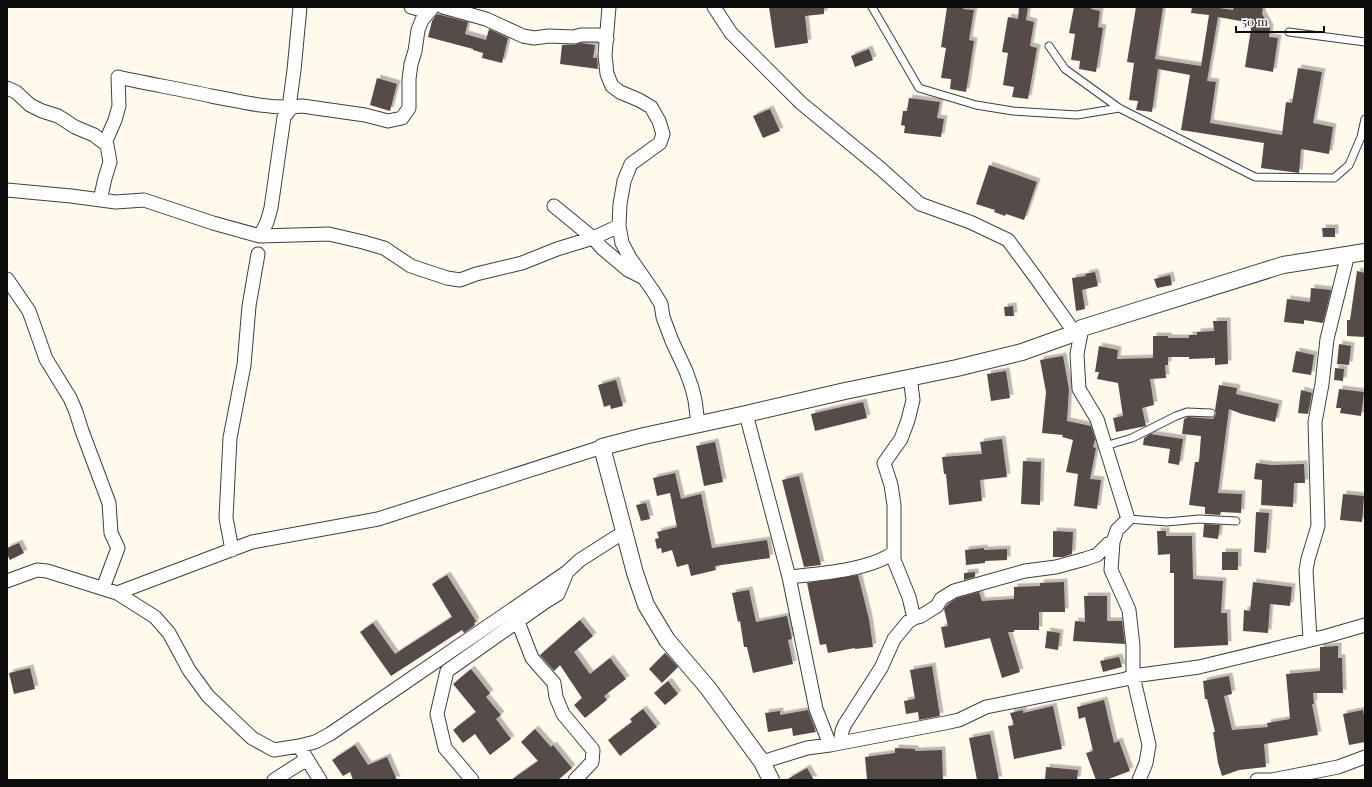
<svg xmlns="http://www.w3.org/2000/svg" width="1372" height="787" viewBox="0 0 1372 787" font-family="'Playfair Display',serif">
	<defs>
		<filter id="shadow"><feDropShadow dx="3.5" dy="-3.5" stdDeviation="0" flood-color="#0004"/></filter>
	</defs>
	<rect width="100%" height="100%" fill="#fffaec"/>
	<path fill="#554c49" filter="url(#shadow)" d="M769 7H824V14L805 16 808 43 775 48Z
		M947 7H964L963 9 974 10 969 40 974 41 966 92 950 89 951 79 941 78 946 48 941 47Z
		M1019 7H1028L1026 20 1034 22 1030 46 1037 48 1028 99 1012 97 1014 87 1003 85 1008 53 1002 52 1008 17 1018 19Z
		M1074 7H1091V9L1100 11 1098 27 1103 28 1096 72 1079 69 1080 61 1071 60 1075 34 1069 33Z
		M1136 7H1163L1155 59 1201 66 1209 15 1191 13 1192 7H1212L1233 10 1234 7H1263L1262 14 1270 28 1269 37 1278 38 1273 72 1245 67 1251 29 1246 22 1218 17 1207 81 1216 82 1210 123 1282 135 1286 102 1292 103 1298 68 1322 72 1313 123 1333 127 1329 154 1301 149 1299 173 1261 168 1264 143 1181 130 1190 75 1158 69 1152 112 1136 110 1138 101 1129 100 1134 63 1127 62Z
		M437 14 468 22 465 34 486 40 489 29 508 38 502 63 482 58 483 53 473 50V49L428 37 432 21Z
		M581 43 595 45 593 58H597L598 69 560 64 562 45H574Z
		M869 49 873 60 855 67 851 56Z
		M377 78 397 84 390 111 370 105Z
		M909 98 940 102 937 118 944 119 941 137 904 133 905 126 901 125 903 111H907Z
		M770 109 780 131 763 138 753 116Z
		M989 165 1037 182 1024 220 1006 214 1005 216 994 212 995 210 976 204Z
		M1322 228H1335V237H1323Z
		M1357 271 1365 273V337L1347 336V320H1350Z
		M1095 272 1098 286 1082 290 1085 309 1076 311 1072 278 1086 276 1085 274Z
		M1170 275 1172 285 1157 288 1154 279Z
		M1311 288 1331 290 1323 323 1304 320V324L1284 322 1287 299 1310 302Z
		M1013 306 1014 316H1005L1004 307Z
		M1213 321H1227L1228 364 1215 365V358L1189 359V357H1168V365H1165L1166 378 1150 379 1154 405 1142 408 1146 426 1116 432 1113 418 1123 416 1118 383 1097 379 1099 372H1095L1099 346 1118 350 1117 359 1153 358V336H1168V338H1189V335H1197V332L1214 331Z
		M1339 344 1351 346 1349 365 1337 364Z
		M1296 351 1314 355 1311 375 1292 372Z
		M1063 356 1069 389 1067 421 1091 426 1095 439 1093 447 1096 448 1090 479 1101 480 1097 509 1074 506 1078 474 1066 472 1073 440 1062 437 1063 435 1042 433 1046 392 1040 360Z
		M1335 368 1344 369 1343 381 1334 380Z
		M1006 371 1010 398 991 401 987 374Z
		M616 380 623 406 611 409 610 405 604 407 598 385Z
		M1219 385 1237 388 1236 394 1279 404 1275 422 1242 414 1229 409 1218 493 1242 494 1241 513 1221 512 1220 515 1205 514V507L1189 505 1195 462H1199L1201 436 1182 434 1184 419 1188 417 1213 419 1216 414 1215 410Z
		M1339 389 1364 392 1361 416 1340 413 1341 408H1336Z
		M1301 390 1312 393 1308 414 1298 413Z
		M863 402 867 418 815 431 811 414Z
		M1150 434 1183 439 1179 465 1168 463 1170 449 1143 445 1144 438Z
		M1002 439 1007 477 980 480 982 501 949 505 946 474H944L942 457 982 454 980 442Z
		M715 442 723 482 704 486 696 446Z
		M1023 461 1041 462 1040 505 1021 504Z
		M1256 463 1272 465 1304 464 1305 483H1294L1293 507 1261 505 1262 480 1254 479Z
		M675 473 681 499 701 494 712 548 767 540 770 558 715 566 716 570 691 576 688 564 677 567 672 550 662 553 661 548 657 549 655 539 659 538 657 532 677 527 670 493 657 496 653 478Z
		M799 476 821 565 804 567 782 480Z
		M1343 494 1364 496 1362 522 1340 520Z
		M646 503 650 519 641 521 636 505Z
		M1256 512 1269 513 1266 553 1254 552Z
		M1204 524 1220 525 1218 539 1203 537Z
		M1053 531 1073 532 1072 554 1063 557H1053Z
		M1157 531H1166V536H1192L1193 579 1223 581 1221 613H1227L1228 645 1174 648V573H1170V554L1158 555Z
		M19 543 24 553 10 560 7 554V548Z
		M984 548V550L1007 549V560L985 561V563L966 565 965 550Z
		M1222 552H1238V570H1222Z
		M975 572V577L964 580V573Z
		M447 575 476 621 474 623 475 625 464 633 462 630 391 676 360 632 373 623 395 654 452 617 432 584Z
		M858 575 869 619 873 647 855 649V648L828 653 826 644 820 645 807 583Z
		M1064 582 1065 612H1039V630H1014V632H1008L1020 672 1002 678 990 638 945 648 941 627 948 626 944 609 947 605 957 598 979 592 982 601 1014 599V587L1040 586V583Z
		M1253 582 1292 587 1290 606 1270 604 1268 633 1243 631 1244 610 1250 611Z
		M749 590 756 622 787 616 792 639 788 640 793 664 753 673 747 647H744L740 621 738 622 732 593Z
		M1084 596H1107V621H1122L1125 644 1073 641 1075 621 1085 622Z
		M580 620 593 636 574 652 590 674 610 658 626 679 604 696 607 700 585 718 574 705 582 698 560 665 554 671 540 655Z
		M1047 631 1060 633 1058 650 1045 648Z
		M1338 646V658H1342L1343 693H1313L1314 704H1312L1318 735 1264 744 1266 767 1239 770 1222 776 1218 763 1213 732H1215L1207 699H1205L1203 681 1229 676 1232 694 1224 696 1232 730 1268 727 1267 723 1290 719 1286 674 1320 671V647Z
		M665 653 678 667 662 683 649 669Z
		M1119 657 1122 667 1103 672 1100 661Z
		M932 666 940 716 919 720 918 712 906 714 904 701 915 699 910 670Z
		M30 668 35 689 14 694 9 673Z
		M471 669 490 693 486 697 501 715 496 719 511 739 490 755 475 734 463 743 453 730 476 712 453 684Z
		M668 681 678 694 665 705 654 693Z
		M1104 700 1114 743 1119 741 1130 771 1106 780H1096L1086 753 1093 751 1085 717 1079 719 1077 707Z
		M1053 706 1062 749 1014 759 1008 726 1014 725 1010 713 1023 710V713Z
		M643 709 657 727 620 756 608 740 632 722 630 719Z
		M808 710 816 732 793 736 792 728 768 732 765 713 780 711V715Z
		M1363 710 1365 721V742L1349 745 1343 714Z
		M535 729 551 747 553 745 572 768 558 780H511L538 761 521 742Z
		M990 734 999 780H977L969 738Z
		M355 745 368 765 387 757 397 780H353L350 772 343 776 332 760Z
		M895 748 915 749V751L942 750 943 780H867L865 757 895 753Z
		M1046 767 1078 770 1077 780H1045Z
		M807 768 814 780H786Z"/>
	<g fill="none" stroke-linecap="round" stroke-linejoin="round">
		<defs>
			<path id="service" d="M872 7 919 88 976 105 1013 111 1077 115 1119 108
				M1289 32 1365 42
				M1049 46 1065 69 1119 108 1255 177 1334 178 1349 165 1361 137 1365 119
				M1105 446 1132 438 1176 416 1187 412 1211 413
				M1128 519 1167 522 1199 519 1236 521"/>
			<path id="minor" d="M411 7 429 12
				M443 7 486 19 523 36 534 38 549 36 574 37 581 35H599L607 39
				M609 7 605 55 607 74 612 86 620 92 639 100 651 107 659 121 663 134 660 143 631 164 624 181 620 204 619 226 622 243 630 258 653 291 661 304 663 317 672 341 686 371 692 388 695 400 698 424
				M714 7 731 33 801 103 881 169 920 204 970 222 1008 240 1036 278 1075 333
				M7 88 16 92 30 105 42 111 58 116 75 127 94 135 107 145 110 162 105 178 100 200
				M105 143 115 120 119 106 118 77C149 84 180 89 211 96 239 101 264 108 292 107L290 100 294 70 300 7
				M7 190 71 196 116 202 144 200 213 223 260 236 329 234 363 242 384 248 411 266 447 278 460 280 476 274 522 263 557 249 593 238 619 226
				M554 206 593 238 602 248 628 270 642 277
				M260 236 267 222 271 208 284 117 292 107 302 106 365 115 388 121 402 118 409 108V79L411 64 415 51 418 30 422 20 433 7
				M7 279 29 311 46 359 70 398 76 412 82 431 109 503 111 533 118 548 103 588
				M1082 328 1077 354 1079 389 1097 419 1128 519 1117 530 1113 542 1111 570 1129 610 1133 646V676L1149 745 1146 763 1139 780
				M910 377 913 400 908 420 901 439 884 463 891 485 894 505V560L909 597 914 618
				M746 414 789 577 816 709 830 745
				M232 550 226 518 230 438 244 365 249 306 258 254
				M789 577C817 574 872 570 894 552
				M7 581 37 570 47 571 117 593 155 617 169 633 189 670 208 696 252 738 274 750 299 746 315 742 330 734 567 572
				M117 593 252 542 378 519 602 447
				M518 622 532 658 554 683 556 697 563 714 593 750 592 762 575 780
				M1310 640 1306 570 1308 559 1318 526 1315 422 1322 384 1327 339 1348 254
				M840 743 842 731 845 724 881 668 894 639 908 622 914 618 921 616 937 606 941 599 954 591 1025 571 1056 567 1085 559 1097 555 1108 544 1113 542
				M299 746 320 780
				M762 762 807 748 830 745 945 723 959 720 986 707 1126 679 1133 676 1199 667 1327 636 1365 625
				M274 780 307 759
				M472 780 445 748 437 714 447 671 545 602 558 594 567 572 580 560 624 532
				M1257 780H1272L1338 767 1365 757"/>
			<path id="tertiary" d="M771 780 762 762 708 688 667 640 646 605 635 573 602 447 644 436 746 414 845 391 957 368 1022 352 1075 333 1082 328 1283 265 1365 252"/>
		</defs>
		<use href="#service" stroke="#3f3f3f" stroke-width="9"/>
		<use href="#minor" stroke="#3f3f3f" stroke-width="15"/>
		<use href="#tertiary" stroke="#3f3f3f" stroke-width="18"/>
		<use href="#service" stroke="#fff" stroke-width="7"/>
		<use href="#minor" stroke="#fff" stroke-width="13"/>
		<use href="#tertiary" stroke="#fff" stroke-width="16"/>
	</g>
	<rect width="1372" height="787" fill="none" stroke="#0c0c0c" stroke-width="16"/>
	<path d="M1236 26v6h88v-6" fill="none" stroke="#0c0c0c" stroke-width="2"/>
	<text x="1242" y="26" font-size="12" fill="#0c0c0c" stroke="#ffffff" stroke-width="3" paint-order="stroke">50 m</text>
</svg>
